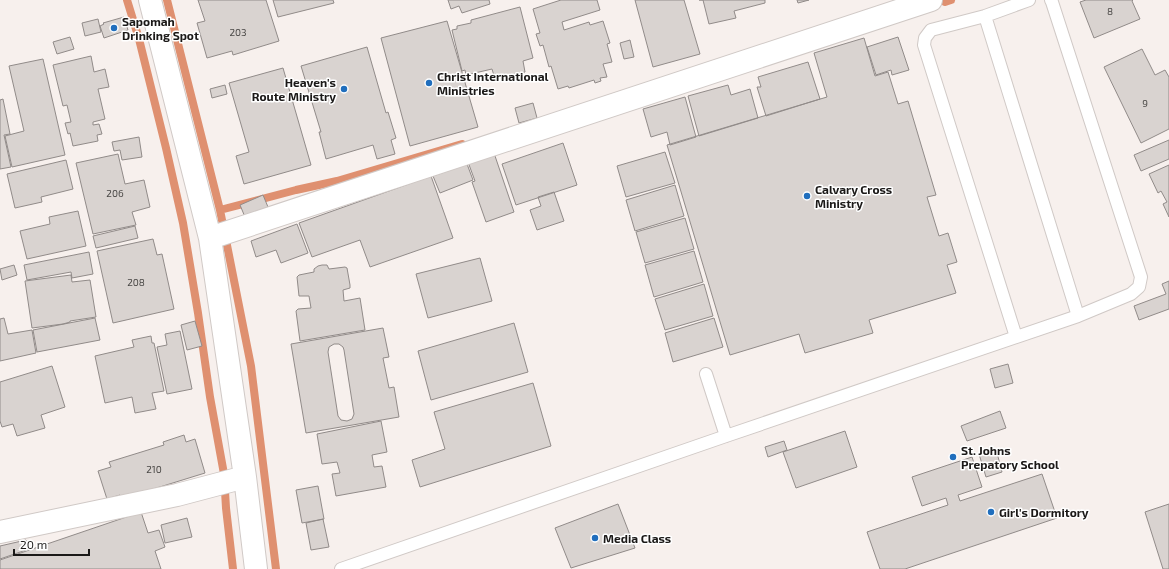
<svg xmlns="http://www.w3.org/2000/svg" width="1169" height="569" viewBox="0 0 1169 569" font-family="'Exo 2',sans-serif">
	<rect width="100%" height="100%" fill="#f7f0ed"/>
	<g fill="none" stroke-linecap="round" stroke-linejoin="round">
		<path stroke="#df9070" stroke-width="8" d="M127 0 139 39 166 148 183 223 198 313 210 397 224 474 226 508 233 569
			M167 0 220 210 251 366 276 569
			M944 0 945 2 951 0
			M220 210 296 190 337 181 462 144"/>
	</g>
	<path fill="#d9d3d0" stroke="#918b89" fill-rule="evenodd" d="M198 0H266L279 41 233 55 232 51 207 58 197 23 205 21Z
		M273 0H333L334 3 278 17Z
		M448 0H489L490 4 462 13 459 6 451 9Z
		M561 0H597L600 10 562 22 564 30 589 22 590 25 603 21 610 43 607 44 612 62 603 64 607 77 600 78 601 81 595 83 594 80 569 88 568 86 558 89 551 66 549 67 543 45 540 46 536 34 540 33 533 9Z
		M635 0H684L700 54 653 67Z
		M699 0H765V3L734 11 736 18 709 24 703 0Z
		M797 0H809L798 3Z
		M1086 0H1133L1132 1 1140 19 1094 38 1080 2Z
		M520 7 533 58 523 61 525 72 495 79 492 69 466 75 465 70 462 71 452 30 457 29V26L471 23V20Z
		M124 17 128 30 104 38 100 26 104 24 103 23Z
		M98 19 101 32 85 36 82 23Z
		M447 21 478 127 410 146 381 38Z
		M70 37 74 49 57 54 53 42Z
		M898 37 909 70 892 75 891 70 876 75 867 47Z
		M864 38 875 76 888 72 898 104 908 101 936 195 927 197 939 236 948 233 957 262 947 265 956 293 869 320 873 333 805 353 799 334 730 355 667 145 827 97 814 53Z
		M630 40 634 57 624 59 620 43Z
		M367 47 386 113 388 112 396 138 391 140 395 154 377 159 373 145 326 159 319 132H321L301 66Z
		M1142 49 1155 75 1165 70 1169 77V129L1141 143 1104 67Z
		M91 56 94 72 105 69 109 87 98 89 105 119 93 122V125L99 124 102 134 97 135 98 141 73 146 70 133 68 134 65 123 71 122 67 105 63 106 53 65Z
		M43 59 65 155 12 167 5 136 24 131 9 66Z
		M808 62 820 99 766 116 757 87H761L758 77Z
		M283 68 311 165 244 184 236 156 249 152 229 83Z
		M225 85 227 94 212 98 210 89Z
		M728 85 731 95 750 89 758 118 699 136 688 96Z
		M685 97 696 137 670 145 667 132 651 137 643 109Z
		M3 99 10 134 4 135 11 167 0 169V100Z
		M533 103 537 118 519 123 515 108Z
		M139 137 142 157 122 160 120 150 114 151 112 142Z
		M1169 140V159L1141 171 1134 155Z
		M563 143 577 185 516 205 502 164Z
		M665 152 675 183 626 197 617 166Z
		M494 153 514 212 486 222 472 182 475 181 468 162Z
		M118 154 125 184 144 180 150 207 132 212 136 225 93 234 76 163Z
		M66 160 73 189 41 197 42 202 15 208 7 174Z
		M467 164 473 180 440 193 433 176Z
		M1169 165V217L1163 204 1167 202 1161 191 1158 193 1149 174Z
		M431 176 453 238 370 267 360 240 312 257 299 223Z
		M675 185 684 216 635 231 626 200Z
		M554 192 564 221 537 230 530 210 541 206 538 197Z
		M263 195 268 207 245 217 240 205Z
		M78 211 86 246 27 259 20 231 50 224 49 217Z
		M685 218 694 249 645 263 636 232Z
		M297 224 308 253 281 263 276 250 256 257 251 241Z
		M135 226 138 238 96 248 93 236Z
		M153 239 157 255 162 254 174 309 113 323 97 251Z
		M694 251 703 282 654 297 645 265Z
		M89 252 93 274 72 278 71 272 27 280 24 265Z
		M480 258 492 301 428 318 416 274Z
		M14 265 17 275 2 280 0 269Z
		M322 265H327L329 269 345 267 347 268 350 285V288L343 290 344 301 360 298 365 330 300 341 296 311 298 309 311 308 309 296H299L297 277 299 275 314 272V269L318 266Z
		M71 275 72 282 90 280 96 317 70 321V322L63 324 32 328 25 281Z
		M1169 281V309L1139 320 1134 306 1166 294 1162 284Z
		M704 284 713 316 665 330 655 299Z
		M4 318 8 334 32 330 36 353 0 361V319Z
		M95 318 100 340 37 352 33 330Z
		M714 318 723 347 673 362 665 333Z
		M195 321 202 346 187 350 181 325Z
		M514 323 528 372 431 400 418 351Z
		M383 328 389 357 383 358 389 388 394 387 399 417 306 433 291 344ZM334 344H339L343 347 344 350 354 414 352 419 347 421 341 420 338 416 328 352 329 347Z
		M180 331 192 389 167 394 157 347 167 345 165 334Z
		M151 336 152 343H154L164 391 152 393 156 409 135 413 132 397 105 403 95 356 134 347 132 340Z
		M1008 364 1013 383 995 388 990 369Z
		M52 366 65 407 41 415 45 428 17 436 13 424 2 427 0 421V382Z
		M533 383 551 446 420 487 412 460 445 449 434 412Z
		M1000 411 1006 428 967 441 961 426Z
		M381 421 387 452 372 455 374 467 382 466 386 487 336 496 332 474 340 473 337 462 322 464 317 434Z
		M845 431 857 467 796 488 783 452Z
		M184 435 186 442 195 439 205 473 121 499 120 495 107 499 98 471 111 467 109 462 164 445 163 442Z
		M784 441 787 450 768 457 765 447Z
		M996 449 1002 472 986 477 979 454Z
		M972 457 982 487 958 495 960 501 1042 474 1057 518 905 569H880L867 532 948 505 946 498 922 506 912 477Z
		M318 486 324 519 302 523 296 490Z
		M618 504 635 548 571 568 555 528Z
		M1169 504V569H1163L1145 512Z
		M141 512 148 533 159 530 165 547 155 551 161 569H0V560Z
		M187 518 192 537 165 543 161 525Z
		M323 519 329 547 311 550 306 523Z
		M26 540 29 549 0 559V546Z"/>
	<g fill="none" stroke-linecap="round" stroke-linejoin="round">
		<defs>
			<path id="service" d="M985 16 1078 316
				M1016 337 924 45 925 38 931 30 985 16 1029 0
				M706 374 726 436
				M341 569 726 436 1078 316 1131 294 1139 287 1141 277 1052 2 1051 0"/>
			<path id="minor" d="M150 0 210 238 245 477 256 569
				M210 238 931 0
				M0 532 177 495 245 477"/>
		</defs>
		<use href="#service" stroke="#d0c9c6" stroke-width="14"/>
		<use href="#minor" stroke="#d0c9c6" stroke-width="24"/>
		<use href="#service" stroke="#fff" stroke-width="12"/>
		<use href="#minor" stroke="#fff" stroke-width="22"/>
	</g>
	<g fill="#206ebd" stroke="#fff" stroke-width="1.5">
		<circle cx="114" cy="28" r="4"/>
		<circle cx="429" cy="83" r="4"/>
		<circle cx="344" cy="89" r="4"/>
		<circle cx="807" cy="196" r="4"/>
		<circle cx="953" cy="457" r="4"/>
		<circle cx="991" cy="512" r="4"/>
		<circle cx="595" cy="538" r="4"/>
	</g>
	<g text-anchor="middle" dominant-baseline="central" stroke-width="3" stroke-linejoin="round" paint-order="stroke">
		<g font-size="10" fill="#4a4846">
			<text x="1110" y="11">8</text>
			<text x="238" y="32">203</text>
			<text x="1145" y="103">9</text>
			<text x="115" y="193">206</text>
			<text x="136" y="282">208</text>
			<text x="154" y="469">210</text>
		</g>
		<g font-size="12" font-weight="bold" fill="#1b1918" stroke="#fff" text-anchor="start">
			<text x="122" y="21">Sapomah<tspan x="122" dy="14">Drinking Spot</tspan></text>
			<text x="437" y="76">Christ International<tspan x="437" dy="14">Ministries</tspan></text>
			<text x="336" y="82" text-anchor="end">Heaven's<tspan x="336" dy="14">Route Ministry</tspan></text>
			<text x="815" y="189">Calvary Cross<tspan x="815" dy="14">Ministry</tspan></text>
			<text x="961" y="450">St. Johns<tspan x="961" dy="14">Prepatory School</tspan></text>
			<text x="999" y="512">Girl's Dormitory</text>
			<text x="603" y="538">Media Class</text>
		</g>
	</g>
	<path d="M14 549v6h75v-6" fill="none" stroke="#1b1918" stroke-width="2"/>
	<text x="20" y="549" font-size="12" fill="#1b1918" stroke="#ffffff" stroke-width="3" paint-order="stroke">20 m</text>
</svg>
